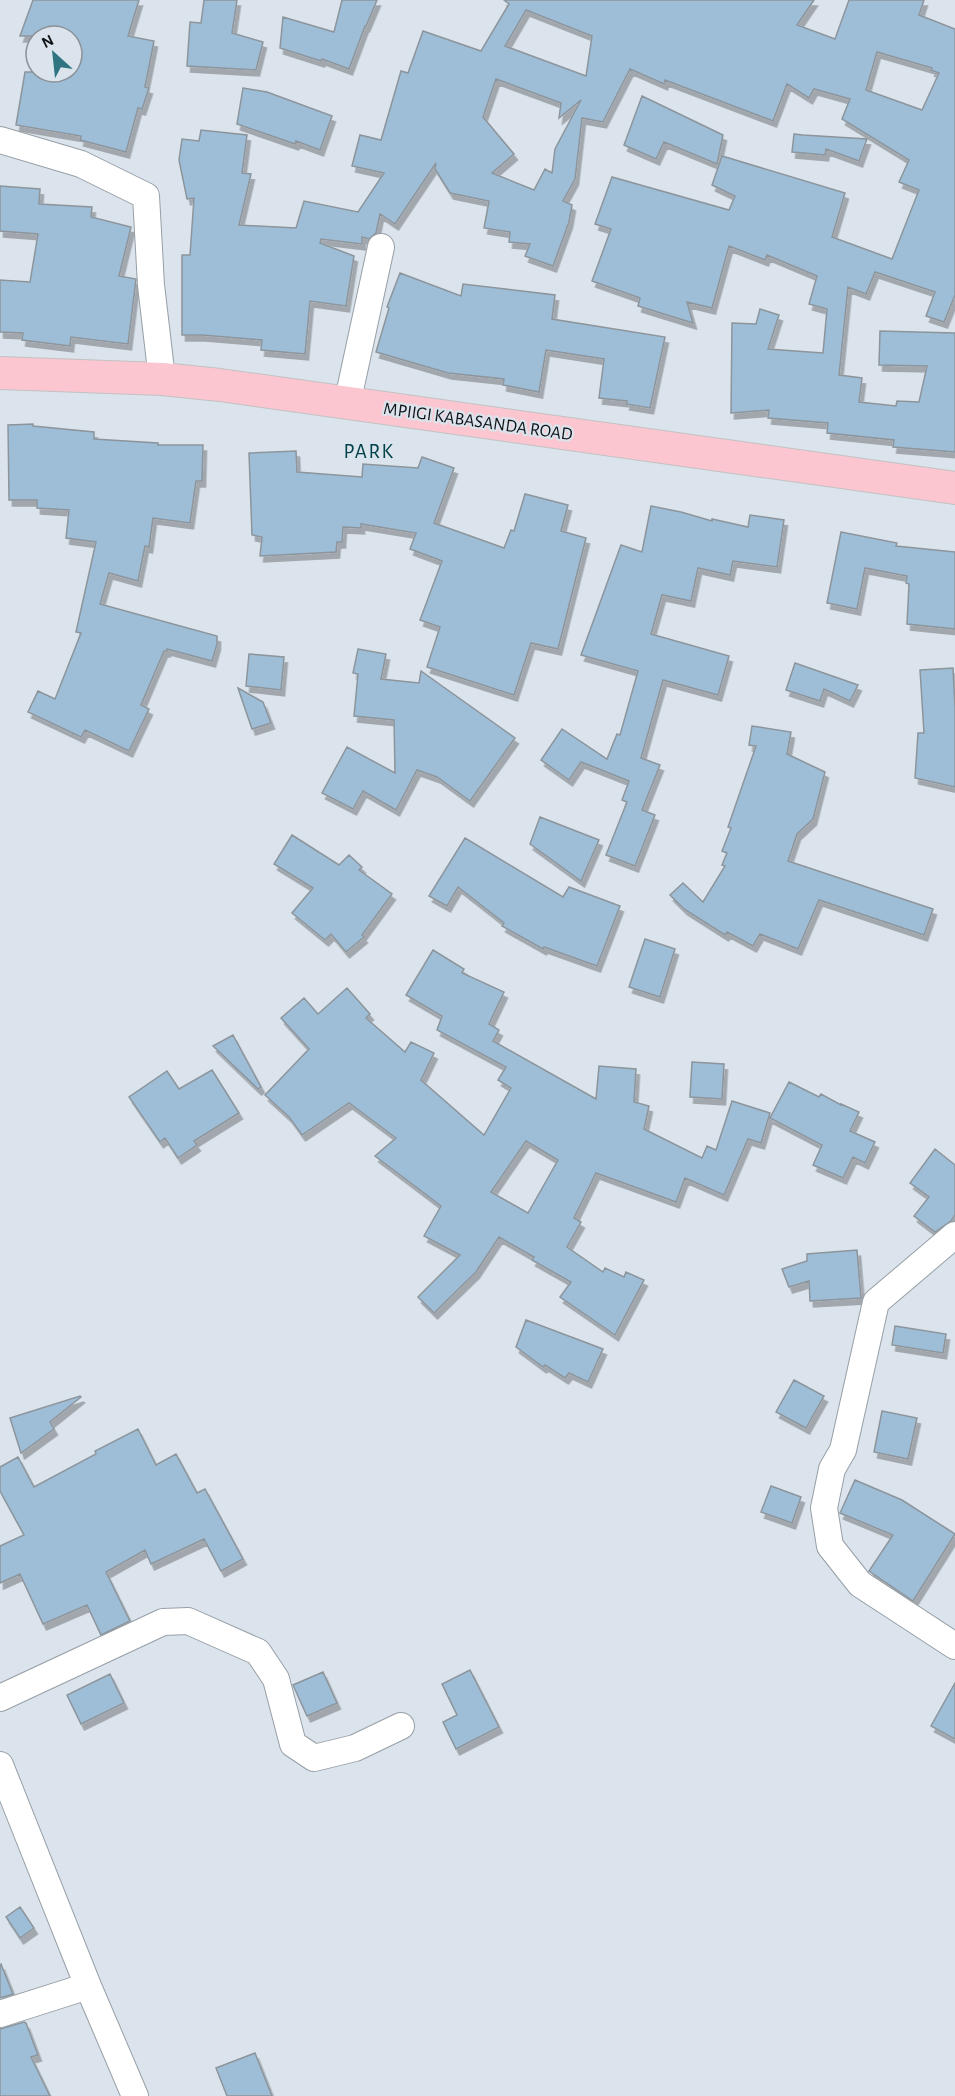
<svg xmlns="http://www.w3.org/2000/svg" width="955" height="2096" viewBox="0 0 955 2096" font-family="'Alegreya Sans',sans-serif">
	<defs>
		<filter id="shadow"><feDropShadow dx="3.5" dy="6" stdDeviation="0" flood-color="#0004"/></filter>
	</defs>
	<rect width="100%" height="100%" fill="#dbe4ec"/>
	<path fill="#9ebdd7" stroke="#8d959c" stroke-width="1.5" fill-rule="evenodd" filter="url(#shadow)" d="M33 0H139L128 36 154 41 145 87 149 88 142 109 138 108 126 152 80 140 81 136 16 125 25 72H72V36H20Z
		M204 0H237L232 33 263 42 256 70 187 66 190 22 201 23Z
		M342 0H377L366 26H365L349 69 322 59 321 61 280 48 283 17 334 32Z
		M504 0H814L797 25 835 39 849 0H924L919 15 955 29V295L944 322 926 316 935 292 875 272 866 294 848 287 839 375 862 378 859 402 896 406 897 401 919 402 927 366 879 365 880 331 955 333V452L893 447 894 440 827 433 828 423 768 418 769 410 731 413 732 323 756 324 760 309 779 315 768 349 823 353 827 309 809 304 817 276 767 255 765 260 729 246 712 308 687 302 693 323 638 306 640 298 592 281 611 229 595 224 612 177 729 210 735 196 712 185 722 156 845 193 832 237 892 259 919 190 899 182 909 160 842 119 850 99 814 89 809 98 787 84 773 121 665 80 664 84 630 69 603 122 582 118 575 179 563 201 572 205 569 222 553 266 525 256 530 244 509 242 510 232 484 228 489 201 450 193 435 169 436 163 395 224 380 214 376 233 369 239 362 237V244L321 239 320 243 354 256 346 306 310 301 305 354 261 350 262 340 202 335H182V255H190L194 198 187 199 179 160 182 139 199 141 201 130 247 135 242 173 251 174 239 225 296 228 304 201 358 212 384 173 352 166 360 135 381 140 401 71 408 73 423 31 481 51 509 4ZM526 10 592 36 586 76 505 46ZM877 52 932 68 931 70 939 73 922 110 866 90ZM496 79 561 103 559 118 581 100 555 149 552 173 545 169 534 190 492 173 514 154 483 117Z
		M243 88 267 92 332 116 320 150 296 141 295 144 237 124Z
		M642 96 723 135 717 164 664 142 656 159 624 145Z
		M794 134 803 135 867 139 859 161 826 149 825 155 792 152Z
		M0 186 40 189 39 204 92 207 91 217 131 227 119 276 136 279 128 344 71 337 70 346 22 340 23 333 0 332V280L30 282 38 234 0 231Z
		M400 273 461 296 463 284 555 295 552 319 665 337 650 408 626 404 627 401 599 398 604 359 546 350 539 392 503 385 504 379 448 373 376 352 389 308 387 307Z
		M33 424V426L94 432V439L158 443V445H203L202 481H196L190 523 153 518 149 547 145 546 138 581 109 573 100 604 217 636V644L212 661 167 649V651H164L141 705 149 709 129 751 85 730 81 737 28 712 38 691 55 699 81 633 76 632 96 542 66 538 69 510 37 508V500H9L8 425Z
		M296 451 297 472 362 477 363 464 418 468 422 457 454 468 434 523 504 548 511 530 514 531 525 494 568 505 561 531 586 538 558 649 531 643 514 695 427 667 440 627 420 620 442 561 410 549 416 533 361 524V528L343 527 342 542H337L336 552 260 556 262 537 252 535 249 453Z
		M651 506 681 512 712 521V519L748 527 750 515 784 520 777 567 733 561 730 575 698 568 691 601 662 595 651 634 729 656 718 695 663 680 641 758 660 765 642 810 655 815 635 866 606 855 627 802 622 800 629 781 581 762 569 780 541 760 562 729 607 759 617 734 620 735 638 671 581 655 621 545 642 552Z
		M841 532 897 543 896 546 955 552V629L907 624 909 584 906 583 907 576 865 568 857 609 827 603Z
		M358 649 386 654 381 679 419 683 421 671 515 738 470 801 437 777 417 770 396 810 363 791 353 809 322 793 347 747 395 773 394 720 354 716 358 674 353 673Z
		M249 654 284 657 281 690 246 686Z
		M795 663 858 685 850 701 824 689 820 701 786 690Z
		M953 668 955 707V787L915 778 918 733H924L920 670Z
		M238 688 263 702 271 723 252 729Z
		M752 726 791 732 787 754 825 772 813 819 797 834 788 861 933 909 924 935 819 900 798 949 760 934 753 946 727 932 725 935 684 909 670 895 683 883 703 902 725 866 722 865 727 853 722 851 731 828 728 827 756 746 749 745Z
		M540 817 599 840 581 881 530 844Z
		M292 835 339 865 349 855 362 867 359 870 392 894 362 935 364 937 346 952 331 934 325 940 292 913 313 888 274 864Z
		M465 838 563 897 569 887 620 906 597 966 544 947 543 949 502 926 504 923 458 887 447 906 429 896Z
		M645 939 675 949 660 997 629 987Z
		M433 950 464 969 462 973 504 992 489 1024 499 1030 493 1041 596 1099 599 1066 636 1069 634 1102 649 1106 644 1129 702 1158 707 1146 716 1150 732 1101 770 1113 761 1143 748 1139 724 1195 685 1178 676 1202 596 1173 574 1218 581 1222 567 1247 603 1272 605 1268 624 1277 626 1272 644 1280 615 1335 560 1297 571 1282 532 1260 534 1257 499 1237 476 1272 434 1313 418 1297 460 1255 424 1236 441 1206 375 1156 396 1138 349 1103 302 1135 289 1117 265 1095 309 1049 281 1018 304 998 318 1014 347 988 370 1014 366 1018 405 1052 411 1042 434 1053 421 1080 484 1135 511 1088 498 1080 506 1067 437 1030 442 1016 406 995ZM526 1141 558 1160 528 1213 491 1192Z
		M233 1035 261 1087 258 1089 213 1046Z
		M692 1062 724 1064 722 1099 690 1097Z
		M212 1070 239 1113 194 1141 197 1145 178 1158 165 1138 160 1142 129 1097 167 1071 179 1089Z
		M789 1082 819 1097 821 1094 841 1105V1104L859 1112 850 1131 875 1142 865 1163 853 1157 843 1178 813 1165 822 1145 770 1118Z
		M935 1149 955 1165V1215L951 1221 935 1232 914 1216 929 1197 910 1183Z
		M857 1250 861 1298 810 1301 809 1281 789 1287 782 1269 807 1261V1254Z
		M526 1320 603 1349 588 1382 569 1373 565 1378 545 1365 543 1367 516 1347Z
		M895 1326 946 1334 943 1353 892 1345Z
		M794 1380 824 1396 806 1428 776 1412Z
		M80 1396 81 1397 50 1422 54 1429 21 1453 10 1418Z
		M882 1411 917 1418 908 1459 874 1452Z
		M138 1429 156 1465 176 1454 197 1493 205 1489 243 1559 221 1571 204 1539 151 1564 145 1550 106 1572 130 1621 101 1635 87 1605 43 1624 20 1574 0 1583V1546L24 1535 0 1491V1467L18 1457 34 1487 96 1454 95 1451Z
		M855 1480 902 1500 955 1534 913 1601 869 1571 893 1535 840 1513Z
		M771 1486 801 1497 792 1523 761 1512Z
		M470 1670 499 1727 456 1749 443 1722 457 1715 442 1684Z
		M323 1672 337 1703 307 1716 293 1685Z
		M110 1674 124 1703 81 1724 67 1695Z
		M955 1683V1739L931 1726Z
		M20 1907 34 1928 20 1938 6 1917Z
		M1 1964 13 1994 0 1998V1965Z
		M24 2022 26 2023 38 2055 31 2057 50 2096H0V2029Z
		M255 2053 272 2096H227L216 2068Z"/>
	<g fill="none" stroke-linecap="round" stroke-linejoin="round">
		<defs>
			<path id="minor" d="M0 140 81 164 146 196 151 285 162 379
				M347 404 381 247
				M955 1235 876 1302 843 1450 832 1469 824 1508 830 1546 860 1584 955 1646
				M0 1698 163 1622 188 1621 258 1652 276 1679 293 1744 314 1758 355 1748 401 1726
				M0 1765 88 1986 135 2096
				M0 2014 88 1986"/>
			<path id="major" d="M0 373 162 379 220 385 955 488"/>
		</defs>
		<use href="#minor" stroke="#979fa6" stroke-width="28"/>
		<use href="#major" stroke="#c1c2c3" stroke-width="34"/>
		<use href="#minor" stroke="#fff" stroke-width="26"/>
		<use href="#major" stroke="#fbc6cf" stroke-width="32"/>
	</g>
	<g text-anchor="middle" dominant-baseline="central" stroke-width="4.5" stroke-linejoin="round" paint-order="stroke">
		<g font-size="18" fill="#121518" stroke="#dbe4ec">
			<text transform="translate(478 422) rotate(8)">MPIIGI KABASANDA ROAD</text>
		</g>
		<g font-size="21" letter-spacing="1.5" fill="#00414a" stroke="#dbe4ec">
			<text x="369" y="451">PARK</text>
		</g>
	</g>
	<g transform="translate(54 54) rotate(333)"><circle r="28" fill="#dbe4ec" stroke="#8b9197" stroke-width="1.5"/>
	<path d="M0-4.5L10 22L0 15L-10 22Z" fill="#2e7581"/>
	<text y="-9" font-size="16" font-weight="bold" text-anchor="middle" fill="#121518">N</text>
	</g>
</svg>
